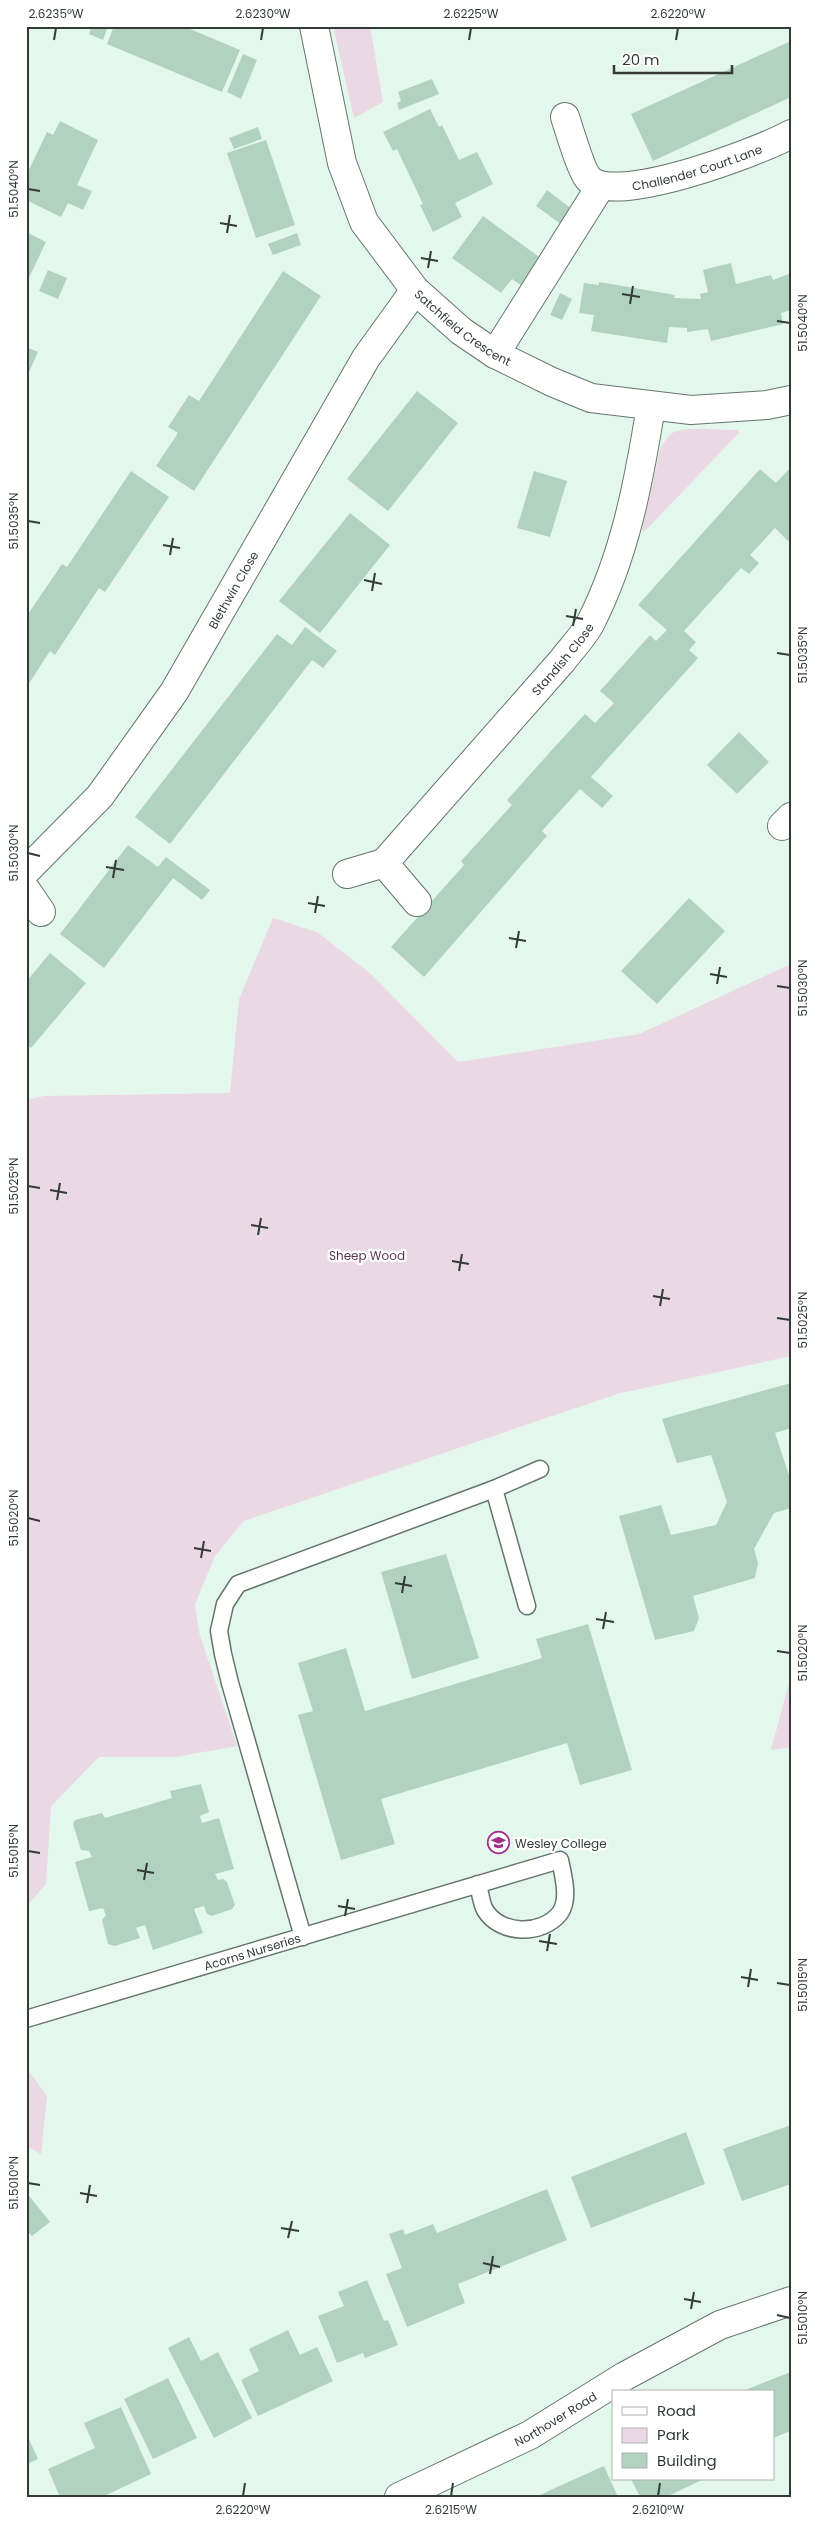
<svg xmlns="http://www.w3.org/2000/svg" width="817" height="2523" viewBox="0 0 817 2523" font-family="Poppins,sans-serif">
	<rect width="100%" height="100%" fill="#e4f7ed"/>
	<path fill="#ead8e5" d="M333 26H370L383 102 354 118Z
		M738 430 739 433 644 532 642 530 660 450C663 444 667 435 674 432 688 426 722 430 738 430Z
		M273 918 317 932 371 974 458 1062 639 1034 791 964V1356L617 1394 244 1521 215 1556 195 1604 199 1632 237 1746 176 1757H99L51 1806 46 1884 26 1907V1100L44 1096 230 1093 239 999Z
		M791 1675V1747L771 1750Z
		M26 2067 47 2096 41 2154 26 2146Z"/>
	<path fill="#b1d2c1" d="M92 26H108L103 40 89 34Z
		M114 26H183L240 50 222 92 107 44Z
		M791 41V97L653 161 631 114Z
		M243 54 257 60 241 99 227 92Z
		M432 79 439 94 399 110 397 103 401 101 398 92Z
		M430 109 439 127 442 125 459 160 477 152 493 184 455 203 462 217 433 232 420 205 423 204 397 149 393 151 383 132Z
		M60 121 98 140 77 185 92 191 83 210 68 203 61 217 26 200V176L47 132 53 135Z
		M258 127 262 139 234 149 229 138Z
		M266 140 295 225 256 238 227 153Z
		M547 190 573 210 562 225 536 206Z
		M483 216 542 259 522 286 512 279 501 293 452 258Z
		M26 232 46 242 26 284Z
		M297 233 301 245 273 255 268 244Z
		M731 263 736 284 771 275 773 280 791 273V310L781 313 783 324 711 341 708 329 687 332V328L669 327 667 343 591 331 594 315 579 313 584 283 599 285V282L675 295 674 298 701 299 700 294 708 292 703 270Z
		M48 270 67 278 58 299 39 291Z
		M283 271 321 296 194 491 156 466 178 433 168 427 189 395 199 401Z
		M560 293 572 299 562 320 550 315Z
		M26 347 38 352 28 374 26 373Z
		M417 391 458 423 388 511 347 479Z
		M791 467V492L788 494 791 496V538L788 541 775 528 750 555 759 563 749 574 741 568 684 631 696 642 689 650 698 658 591 777 613 796 602 808 580 789 542 831 547 836 424 977 391 947 464 865 461 861 512 805 507 800 560 741 585 714 595 723 614 703 600 691 650 635 656 641 667 630 638 605 760 469 776 483Z
		M131 471 169 497 105 592 99 588 55 655 50 651 26 688V617L62 564 67 567Z
		M534 471 567 481 550 537 517 528Z
		M350 513 390 545 320 633 279 601Z
		M305 627 337 651 323 668 312 660 170 844 135 817 277 634 292 645Z
		M739 732 769 762 737 794 707 765Z
		M128 845 158 867 166 857 210 890 202 900 173 878 104 968 60 934Z
		M689 898 725 931 657 1004 621 971Z
		M50 953 86 983 31 1048 26 1044V982Z
		M791 1383V1428L775 1433 791 1481V1508L774 1513 754 1549 758 1563 755 1578 693 1596 699 1618 694 1631 655 1640 619 1516 661 1505 671 1535 716 1525 727 1502 711 1455 677 1463 662 1419Z
		M446 1554 479 1658 412 1679 381 1572Z
		M588 1624 632 1770 580 1785 567 1743 381 1799 395 1844 341 1860 298 1715 313 1711 298 1663 346 1648 365 1711 542 1658 536 1639Z
		M201 1784 209 1812 200 1816 202 1823 219 1818 234 1869 215 1874 218 1880 223 1879 227 1882 235 1905 232 1909 212 1916 207 1914 204 1906 194 1909 203 1933 153 1950 145 1925 136 1928 140 1938 115 1946 108 1944 102 1920 106 1915 103 1908 89 1911 75 1862 92 1857 89 1851 81 1850 73 1824 75 1820 102 1813 105 1818 172 1798 170 1791Z
		M791 2125V2184L742 2201 723 2149Z
		M686 2132 705 2184 591 2228 571 2177Z
		M547 2189 567 2240 458 2284 465 2303 407 2327 386 2274 402 2268 389 2234 403 2229 405 2235 433 2224 437 2233Z
		M26 2192 50 2222 32 2236 26 2230Z
		M367 2280 384 2321 388 2320 398 2345 365 2358 363 2353 337 2363 318 2316 344 2306 338 2292Z
		M288 2330 300 2355 317 2347 333 2381 258 2416 241 2380 259 2371 249 2349Z
		M189 2337 201 2361 218 2352 252 2418 214 2438 168 2348Z
		M791 2372V2431L773 2438V2392H740Z
		M168 2378 197 2438 153 2459 124 2399Z
		M121 2407 151 2474 102 2497H60L48 2469 95 2448 84 2423Z
		M26 2433 38 2459 27 2464 26 2463Z
		M604 2466 618 2497H536L557 2487Z
		M631 2479H704L666 2497H640Z"/>
	<g fill="none" stroke-linecap="round" stroke-linejoin="round">
		<defs>
			<g id="lane">
				<path d="M494 1489 527 1606"/>
				<path d="M303 1937 230 1683 223 1654 219 1631 225 1604 238 1584 494 1489 540 1469"/>
				<path id="s1" d="M26 2019C204 1966 382 1912 560 1860 563 1875 570 1899 560 1913 542 1936 500 1935 485 1910 481 1903 480 1891 478 1884"/>
			</g>
			<g id="street">
				<path id="s2" d="M314 26 342 163 364 222 415 290 461 331 495 354 552 382 591 398 691 410 767 405 791 400"/>
				<path id="s3" d="M565 117C569 129 581 170 588 178 611 208 761 151 791 134"/>
				<path d="M495 354 600 187"/>
				<path d="M782 826 791 817"/>
				<path id="s4" d="M384 863 562 661C571 649 583 637 590 624 625 556 639 481 651 406"/>
				<path id="s5" d="M26 871 100 796 174 692 366 358 415 290"/>
				<path d="M347 874 384 863 417 902"/>
				<path d="M26 890 41 912"/>
				<path id="s6" d="M399 2497 530 2435 625 2376 720 2325 791 2301"/>
			</g>
		</defs>
		<use href="#lane" stroke="#65756d" stroke-width="19"/>
		<use href="#street" stroke="#65756d" stroke-width="30"/>
		<use href="#lane" stroke="#fff" stroke-width="16"/>
		<use href="#street" stroke="#fff" stroke-width="28"/>
	</g>
	<path fill="none" stroke="#343b37" stroke-width="2" d="M54 40 56 28M261 40 263 28M469 40 471 28M676 40 678 28M28 189 40 191M220 223 237 226M227 233 230 215M421 258 438 261M428 268 431 251M622 294 640 297M630 304 633 286M777 321 790 323M28 521 40 523M163 545 180 548M170 555 173 538M364 580 382 584M372 591 375 573M566 616 583 619M573 626 576 609M777 653 790 655M28 853 40 856M106 867 124 870M113 878 116 860M308 903 325 906M315 913 318 896M509 938 526 941M516 948 519 931M710 974 727 977M717 984 720 967M777 986 790 988M28 1186 40 1188M50 1190 67 1193M57 1200 60 1183M251 1225 268 1228M258 1235 261 1218M452 1261 469 1264M459 1271 462 1254M653 1296 670 1299M660 1306 663 1289M777 1318 790 1320M28 1518 40 1521M194 1548 211 1551M201 1558 204 1541M395 1583 412 1586M402 1593 405 1576M596 1619 614 1622M603 1629 606 1612M777 1651 790 1653M28 1851 40 1853M137 1870 154 1873M144 1880 147 1863M338 1906 355 1909M345 1916 348 1899M539 1941 557 1944M547 1951 550 1934M741 1977 758 1980M777 1983 790 1985M748 1987 751 1969M28 2183 40 2185M80 2193 97 2196M87 2203 90 2185M281 2228 299 2231M288 2238 292 2221M483 2263 500 2267M490 2274 493 2256M684 2299 701 2302M691 2309 694 2292M777 2315 790 2318M243 2496 245 2483M451 2496 453 2483M658 2496 660 2483"/>
	<defs>
		<symbol id="university-ring" viewBox="-11 -11 22 22"><circle r="9.5" fill="#fff" stroke="#a22f8b" stroke-width="1.5"/><path d="M0-5L7-2L0 1L-7-2ZM-4 1L0 2.5L4 1V4Q0 6-4 4Z" fill="#a22f8b"/></symbol>
	</defs>
	<g fill-rule="evenodd">
		<use href="#university-ring" x="486" y="1830" width="25" height="25"/>
	</g>
	<g text-anchor="middle" dominant-baseline="central" stroke-width="4.5" stroke-linejoin="round" paint-order="stroke">
		<g font-size="12" fill="#343b37" stroke="#fff">
			<text stroke="none"><textPath href="#s3" startOffset="179">Challender Court Lane</textPath></text>
			<text stroke="none"><textPath href="#s2" startOffset="349">Satchfield Crescent</textPath></text>
			<text stroke="none"><textPath href="#s5" startOffset="351">Blethwin Close</textPath></text>
			<text stroke="none"><textPath href="#s4" startOffset="271">Standish Close</textPath></text>
			<text stroke="none"><textPath href="#s1" startOffset="236">Acorns Nurseries</textPath></text>
			<text stroke="none"><textPath href="#s6" startOffset="175">Northover Road</textPath></text>
		</g>
		<g font-size="12" fill="#5f3755" stroke="#fff">
			<text x="367" y="1255">Sheep Wood</text>
		</g>
		<g font-size="12" fill="#343b37" stroke="#fff" text-anchor="start">
			<text x="515" y="1843">Wesley College</text>
		</g>
	</g>
	<rect width="817" height="2523" fill="none" stroke="#ffffff" stroke-width="55"/>
	<rect x="612" y="2390" width="162" height="90" fill="#ffffff" stroke="#aeb1af"/>
	<rect x="622" y="2407" width="25" height="8" fill="#ffffff" stroke="#aeb1af"/>
	<text x="657" y="2416" font-size="15" fill="#343b37">Road</text>
	<rect x="622" y="2428" width="25" height="15" fill="#ead8e5" stroke="#aeb1af"/>
	<text x="657" y="2440" font-size="15" fill="#343b37">Park</text>
	<rect x="622" y="2453" width="25" height="15" fill="#b1d2c1" stroke="#aeb1af"/>
	<text x="657" y="2466" font-size="15" fill="#343b37">Building</text>
	<path d="M614 65v8h118v-8" fill="none" stroke="#343b37" stroke-width="2.5"/>
	<text x="622" y="65" font-size="15" fill="#343b37" stroke="#ffffff" stroke-width="4" paint-order="stroke">20 m</text>
	<rect x="28" y="28" width="762" height="2468" fill="none" stroke="#343b37" stroke-width="2"/>
	<g font-size="12" text-anchor="middle" fill="#343b37">
		<text x="56" y="18">2.6235°W</text>
		<text x="263" y="18">2.6230°W</text>
		<text x="471" y="18">2.6225°W</text>
		<text x="678" y="18">2.6220°W</text>
		<text transform="translate(14 189) rotate(-90)" y="4">51.5040°N</text>
		<text transform="translate(803 323) rotate(-90)" y="4">51.5040°N</text>
		<text transform="translate(14 521) rotate(-90)" y="4">51.5035°N</text>
		<text transform="translate(803 655) rotate(-90)" y="4">51.5035°N</text>
		<text transform="translate(14 853) rotate(-90)" y="4">51.5030°N</text>
		<text transform="translate(803 988) rotate(-90)" y="4">51.5030°N</text>
		<text transform="translate(14 1186) rotate(-90)" y="4">51.5025°N</text>
		<text transform="translate(803 1320) rotate(-90)" y="4">51.5025°N</text>
		<text transform="translate(14 1518) rotate(-90)" y="4">51.5020°N</text>
		<text transform="translate(803 1653) rotate(-90)" y="4">51.5020°N</text>
		<text transform="translate(14 1851) rotate(-90)" y="4">51.5015°N</text>
		<text transform="translate(803 1985) rotate(-90)" y="4">51.5015°N</text>
		<text transform="translate(14 2183) rotate(-90)" y="4">51.5010°N</text>
		<text transform="translate(803 2318) rotate(-90)" y="4">51.5010°N</text>
		<text x="243" y="2514">2.6220°W</text>
		<text x="451" y="2514">2.6215°W</text>
		<text x="658" y="2514">2.6210°W</text>
	</g>
</svg>
